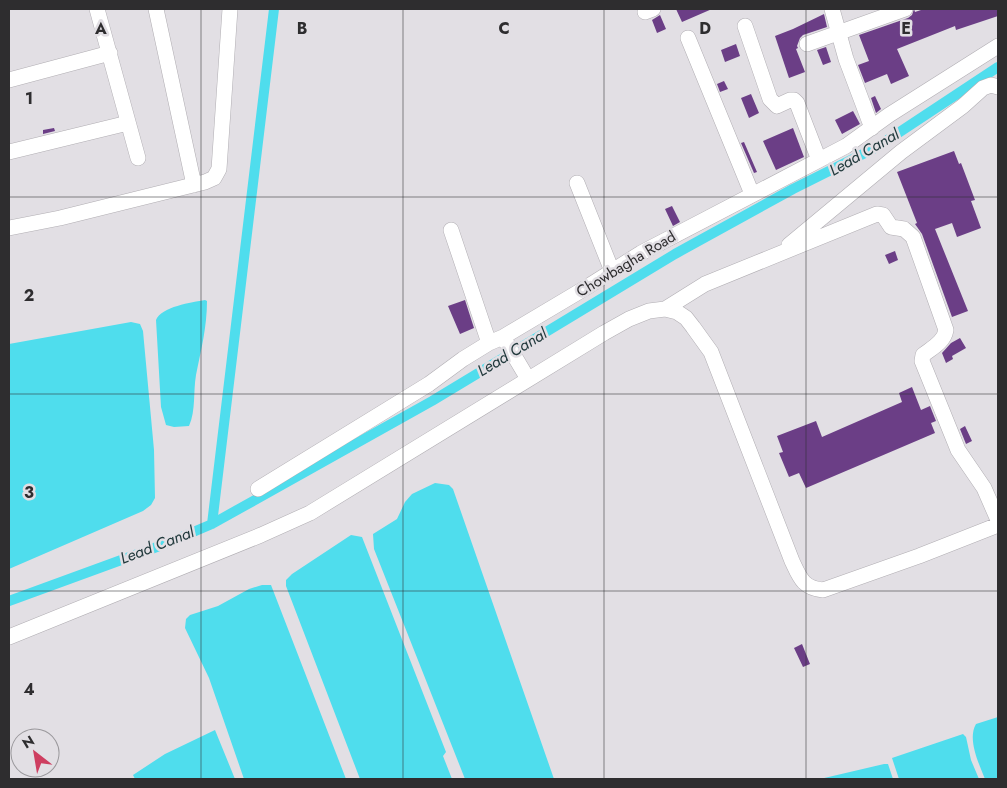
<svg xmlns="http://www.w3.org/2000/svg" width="1007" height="788" viewBox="0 0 1007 788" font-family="Jost,sans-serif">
	<rect width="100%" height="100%" fill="#e2dfe4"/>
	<path fill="#4fdded" d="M205 300 207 301C207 327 201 350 196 375 193 392 196 410 189 426L174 427 166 425 161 407 156 320C161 307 192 302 205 300Z
		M131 322 140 324 143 331 144 342 154 450 155 498 151 505 143 511 9 569V344Z
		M435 483 449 485 453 489 554 779H465L374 549 373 534 397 519 405 502 412 494Z
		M351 535 362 537 446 752 443 756 452 779H360L286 586V580L292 574Z
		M262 585H271L346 779H244L209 678 185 628 186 619 190 615 218 606 249 589Z
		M998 717V779H985C979 764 967 739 976 724Z
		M215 730 235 779H135L133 775 165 754Z
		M963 734 966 737 971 760 979 779H899L892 758Z
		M884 764H888L893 779H820Z"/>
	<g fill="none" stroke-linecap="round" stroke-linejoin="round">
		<path stroke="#4fdded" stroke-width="10" d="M212 524 274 9
			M9 601 165 544 212 524 432 401 675 254 793 189 877 147 998 67"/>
	</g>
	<path fill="#6b3e86" d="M676 9H712L682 22Z
		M914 9 915 12 924 9H998V16L956 30 955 26 897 49 909 76 891 84 887 74 865 83 858 65 869 61 859 35 908 18 912 15Z
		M824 14 827 27 803 35 800 38 797 46 798 48 796 49 805 72 789 78 775 36 793 29Z
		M660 15 666 29 657 33 652 20Z
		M736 44 740 56 725 62 721 50Z
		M826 47 831 62 823 65 817 50Z
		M724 81 728 89 720 92 717 84Z
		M751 94 759 113 749 118 741 98Z
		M875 96 881 109 876 113 871 98Z
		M853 111 860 124 842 134 835 120Z
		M54 128 55 131 43 134V130Z
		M793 128 804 157 776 170 763 141Z
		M744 142 757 172 754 173 741 143Z
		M954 151 959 164 961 163 975 200 971 201 981 228 957 237 952 223 935 229 968 311 952 317 922 234 915 224 917 223 897 172Z
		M672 206 680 222 673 226 665 209Z
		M895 251 898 260 889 264 885 255Z
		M465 300 474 328 460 334 448 306Z
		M960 338 966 348 952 356 953 359 946 363 942 353 951 343Z
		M912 387 921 410 930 406 936 421 931 423 935 433 806 488 799 473 789 477 779 453 783 452 777 436 816 421 822 437 902 402 899 393Z
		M965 426 972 441 966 444 960 429Z
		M802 644 810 664 803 667 794 648Z"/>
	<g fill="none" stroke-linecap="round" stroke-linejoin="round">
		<defs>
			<path id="minor" d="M97 9 138 158
				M156 9 194 185
				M832 9 846 59 872 128
				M645 12 653 9
				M745 26 770 99 777 106 790 100H794L797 103 819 160
				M688 38 752 194
				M807 44 905 9
				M9 80 110 53
				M9 152 128 123
				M577 183 612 271
				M9 228 60 218 205 182 214 178 219 169 230 9
				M451 230 489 343
				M789 245 901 152 963 106 983 88 991 85 998 87
				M665 309 705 284 877 214 883 215 891 227 904 229 913 237 946 330C944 342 932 348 923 355L922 361 958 450 984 488 998 520
				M503 337 528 379
				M258 489 429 384 463 359 489 343 503 337 587 287 641 253 846 146 889 115 998 46
				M9 637 261 535 310 513 604 333 629 319 649 311 665 309 677 312 686 318 693 327 711 352 792 561C800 578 803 588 823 590L919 556 998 525"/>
		</defs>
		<use href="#minor" stroke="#b1aeb3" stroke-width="16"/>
		<use href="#minor" stroke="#fff" stroke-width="15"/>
	</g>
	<path fill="none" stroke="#2e2d2f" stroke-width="1" stroke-opacity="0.55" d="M201 9V779M403 9V779M604 9V779M806 9V779M9 197H998M9 394H998M9 591H998"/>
	<g text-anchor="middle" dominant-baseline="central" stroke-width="5" stroke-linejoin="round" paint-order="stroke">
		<g font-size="15" fill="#2e2d2f" stroke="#e2dfe4">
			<text transform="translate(626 264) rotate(-31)">Chowbagha Road</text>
		</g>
		<g font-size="16" font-style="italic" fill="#21393c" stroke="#e2dfe4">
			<text transform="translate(864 152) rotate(-30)">Lead Canal</text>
			<text transform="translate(512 352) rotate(-31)">Lead Canal</text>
			<text transform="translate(157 545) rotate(-21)">Lead Canal</text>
		</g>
	</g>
	<g font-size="16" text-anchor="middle" font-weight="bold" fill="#2e2d2f" stroke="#e2dfe4" stroke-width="5" stroke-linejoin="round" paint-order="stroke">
		<text x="101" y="34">A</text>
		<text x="302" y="34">B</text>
		<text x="504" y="34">C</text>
		<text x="705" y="34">D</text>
		<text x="906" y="34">E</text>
		<text x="29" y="104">1</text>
		<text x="29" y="301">2</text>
		<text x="29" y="498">3</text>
		<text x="29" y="695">4</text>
	</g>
	<rect width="1007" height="788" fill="none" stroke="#2e2d2f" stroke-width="20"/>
	<g transform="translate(35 753) rotate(329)"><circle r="24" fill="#e2dfe4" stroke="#9a989c"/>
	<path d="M0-4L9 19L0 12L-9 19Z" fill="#ce3e60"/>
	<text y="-8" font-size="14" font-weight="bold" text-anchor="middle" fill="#2e2d2f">N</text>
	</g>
</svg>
